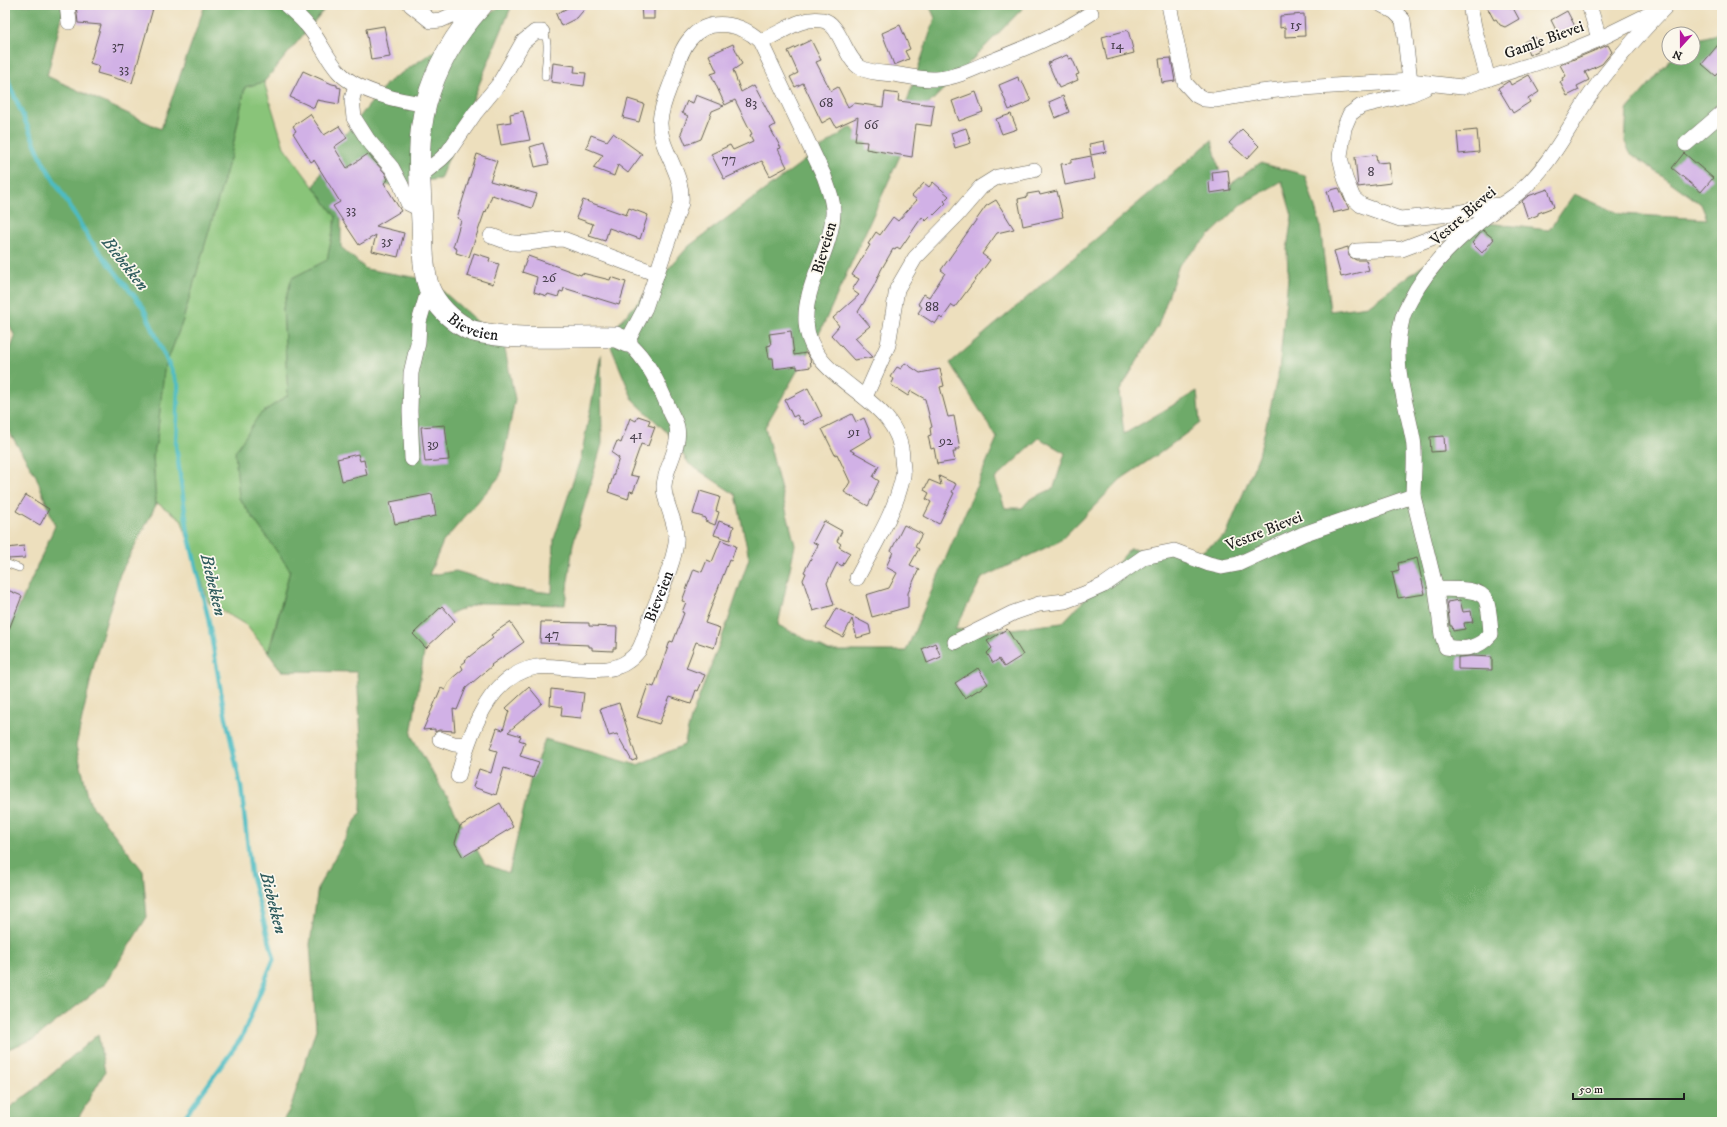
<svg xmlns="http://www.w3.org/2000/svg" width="1727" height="1127" viewBox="0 0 1727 1127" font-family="'IM FELL DW Pica',serif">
	<rect width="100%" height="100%" fill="#fbf7ec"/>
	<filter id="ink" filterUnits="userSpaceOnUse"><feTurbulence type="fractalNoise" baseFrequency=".025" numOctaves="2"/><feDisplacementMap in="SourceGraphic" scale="8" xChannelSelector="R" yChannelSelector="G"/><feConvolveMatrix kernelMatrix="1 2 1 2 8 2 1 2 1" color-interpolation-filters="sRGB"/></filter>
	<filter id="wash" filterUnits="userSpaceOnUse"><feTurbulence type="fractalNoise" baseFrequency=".012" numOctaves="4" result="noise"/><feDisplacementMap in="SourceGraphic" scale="16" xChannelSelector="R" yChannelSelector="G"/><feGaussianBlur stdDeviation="0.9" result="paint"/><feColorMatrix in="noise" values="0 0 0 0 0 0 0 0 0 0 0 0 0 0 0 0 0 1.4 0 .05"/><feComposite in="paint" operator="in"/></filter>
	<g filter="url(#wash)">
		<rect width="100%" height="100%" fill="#eddfbd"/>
		<path fill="#89c479" stroke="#52704a" d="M264 82 284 147 336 217 327 261 292 278 283 308 288 395 259 415 239 498 290 570 269 650 267 651 246 625 209 603 181 519 157 503 156 505 153 456 157 439 164 370 183 320 231 155 245 87Z"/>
		<path fill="#6eaa69" stroke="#456342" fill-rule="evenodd" d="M5 5H65L47 76 161 129 205 5H328L264 82 245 87 231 155 183 320 164 370 157 439 153 456 156 505 120 574 95 660 76 746 90 803 143 871 147 917 105 984 34 1039 5 1050V620L19 607 55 526 36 476 5 425V363L15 337 5 314Z
			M503 5H512L440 179 341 191V247L366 269 430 280 504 345 515 399 500 476 443 542 429 575 456 571 516 589 552 593 554 539 581 457 601 354 602 444 573 544 565 605 479 603 429 622 411 735 485 864 509 873 531 777 545 739 637 765 684 745 691 718 728 621 749 558 736 495 689 464 672 437 633 400 609 342 620 322 689 246 851 126 862 141 872 144 898 128 935 18 929 5H1026L919 114 821 330 765 427 795 545 778 625 829 651H906L997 438 950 363 1212 140 1224 189 1260 163 1305 175 1320 224 1330 311 1368 306 1436 256 1487 223 1549 230 1574 194 1621 214 1707 219 1701 204 1630 153 1625 142 1627 110 1672 58H1693V40L1722 33V1122H282L290 1109 316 1029 310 944 318 887 361 811 362 757 357 672 281 671 267 651 270 650 290 570 239 498 235 452 259 415 288 395 283 308 292 278 327 260 336 217 314 187 330 153 388 82ZM1282 181 1292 216 1287 249 1288 278 1279 370 1259 455 1226 535 1201 552 1130 549 1096 588 1062 623 985 632 955 629 982 578 1060 541 1121 479 1160 453 1200 423 1197 391 1124 434 1119 392 1158 326 1179 265 1242 204ZM1039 438 1065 453 1054 487 1050 490 1030 499 1022 508H1005L995 479Z
			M98 1034 105 1072 76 1122H5V1111L31 1092Z"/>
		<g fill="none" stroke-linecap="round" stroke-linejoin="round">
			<path stroke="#4dbcc2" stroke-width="4.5" d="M5 69 10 86 43 162 90 240 143 307 178 385 176 446 188 533 208 617 223 704 241 787 251 874 274 958 242 1037 181 1122"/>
		</g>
		<g id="blocks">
			<path fill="#d1b1e6" d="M76 5H154L132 83 97 73 99 66 90 63 101 25 78 23Z
				M573 5H588L577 18 561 26 556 14Z
				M641 5H654V19H642Z
				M1486 5H1508L1510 9 1513 8 1519 19 1505 27 1500 25 1496 19 1494 20Z
				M1567 11 1577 30 1560 38 1551 20Z
				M1304 14 1305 36 1285 37V27L1280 28V16Z
				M900 25 910 49 905 51 909 59 894 65 882 33Z
				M384 26 390 57 371 60 366 29Z
				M1128 30 1134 53 1107 60 1102 37Z
				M1535 37 1540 50 1529 55 1524 42Z
				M811 40 821 60 816 62 831 91 838 87 848 107 854 103 883 107 885 92 899 94 898 101 934 105 931 126 916 124 912 157 866 149 867 142 855 141 858 117 836 127 831 118 822 123 803 83 795 87 790 77 798 73 788 51Z
				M1722 40V69L1716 76 1702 64Z
				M733 44 742 64 733 70 741 92 754 85 775 125 770 128 781 148 778 149 787 167 770 176 762 161 724 179 711 154 730 145 733 150 753 141 750 135 752 134 735 100 725 105 711 74 717 72 709 55Z
				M1608 45 1612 52 1602 64 1585 72 1589 80 1577 86 1579 90 1567 96 1560 82 1563 80 1562 78 1566 76 1560 65Z
				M1067 55 1069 59 1072 58 1079 74 1076 75 1078 80 1059 88 1048 63Z
				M1171 58 1175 81 1162 83 1159 59Z
				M553 63 575 66 574 72 586 73 584 86 551 82Z
				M303 71 332 84 337 85V87L341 88 339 104 317 100 314 108 290 97Z
				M1529 75 1539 92 1528 99 1530 102 1513 113 1498 88 1509 81 1511 85Z
				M1018 77 1019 82 1022 81 1031 101 1009 110 999 85Z
				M976 92 983 112 959 121 952 101Z
				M696 95 724 106 712 111 701 139 686 145 681 133 688 116 682 113 687 101 693 103Z
				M1063 96 1069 112 1055 118 1049 102Z
				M628 99 644 104 639 122 623 118Z
				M523 111 530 140 501 145 497 124 511 122 510 114Z
				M310 114 324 135 339 126 347 138 334 147 347 168 368 154 385 173 388 180 384 183 401 211 376 226 404 233 398 257 372 251 376 235 359 245 333 206 340 202 314 160 311 162 293 133 296 131 293 126Z
				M1011 114 1017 129 1002 134 996 119Z
				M966 128 971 143 955 148 951 133Z
				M1242 129 1259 146 1247 159 1229 143Z
				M1477 130 1479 152 1459 154 1457 132Z
				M613 133 642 154 628 173 618 165 614 176 593 168 603 155 586 148 591 135 607 141Z
				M1104 141 1106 152 1091 155 1089 144Z
				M543 143 549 164 535 167 530 147Z
				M1684 153 1713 178 1701 192 1672 168Z
				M477 154 497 161 490 181 537 194 532 208 492 195 486 212 485 211 469 257 456 253 457 249 453 247 461 220 457 218Z
				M1376 155 1377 163 1389 162 1391 183 1358 187 1355 157Z
				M1091 156 1095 179 1065 185 1061 164 1071 163V160Z
				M1228 170 1230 190 1210 193 1209 182 1213 181 1212 172Z
				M933 182 949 196 944 201 946 203 934 215 933 214 926 221 922 217 900 249 897 247 895 250 893 249 881 270 874 286 858 312 870 326 855 338 873 357 854 360 831 335 839 326 833 318 859 295 852 290 859 279 852 275 870 245 868 244 876 232 880 235 893 217 898 221 917 200 912 196 924 183 929 187Z
				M1339 188 1349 209 1333 213 1327 191Z
				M1548 189 1554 207 1538 213V215L1528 219 1522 201 1528 196Z
				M1057 191 1063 217 1023 226 1018 199 1027 197V194L1039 192 1040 195Z
				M583 200 626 215 629 208 648 215 640 239 609 228 605 241 589 236 593 224 576 218Z
				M996 200 1014 229 997 233 982 254 990 260 955 307 952 305 942 319 940 317 935 324 918 313 922 307 918 304 924 294 929 297 945 273 941 270 986 206Z
				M1483 230 1494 239 1482 253 1472 243Z
				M1348 247 1349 256 1356 260H1366L1369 270 1341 277 1334 251Z
				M474 253 490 258 489 261 499 264 493 284 467 276Z
				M528 256 581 275 582 273 610 280 611 277 626 282 619 305 564 288 563 292 560 291 558 297 548 294 547 296 534 292 537 277 522 272Z
				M791 331 794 355 806 353 810 358 811 367 797 369V366L774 369 773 358H769L767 346 771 345 769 334Z
				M905 363 920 373 940 369 944 386 940 387 948 417 954 416 960 449H955L956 452H953L955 461 937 464 934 448 931 449 928 436 931 435 930 428 932 427 925 399 911 391 908 396 891 385 894 379 890 377 897 367 901 369Z
				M808 388 822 416 804 425 802 420 800 421 797 415 793 417 785 400Z
				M852 414 856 422 864 418 872 437 850 450 879 466 873 477 879 481 874 491 875 492 868 506 844 492 850 482 837 454 835 455 822 429Z
				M638 416 650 420 648 425 655 427 648 446 641 444 630 475 639 477 633 492 630 491 628 499 608 492 619 458 612 453 617 441 621 443 630 418 636 421Z
				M445 425 449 460 425 462 421 427Z
				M1444 436 1445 451 1431 452 1430 437Z
				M358 454 360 461 364 460 367 475 342 481 337 459Z
				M939 476 956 484 952 492 954 493 939 524 924 516 931 502 926 499 929 493 924 490 929 480 941 485Z
				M700 491 720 497 716 511 719 512 715 525 705 521 706 518 693 514Z
				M432 494 436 516 395 524 390 502Z
				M26 495 49 509 40 525 16 511Z
				M719 521 734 526 730 540 714 535Z
				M824 521 842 531 837 541 841 544 839 547 850 553 842 566 837 563 827 583 834 605 813 611 803 580 806 573 804 572 818 545 813 542Z
				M904 525 922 534 915 547 919 549 910 565 919 569 908 593V607L872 617 866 595 889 588 897 573 886 567 893 552 891 551Z
				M721 540 736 546 731 561 729 560 705 623 720 628 714 648 696 642 686 668 705 675 698 691 696 690 691 704 670 697 659 724 637 717 648 685 654 687 670 641 673 642 684 613 682 612 686 602 682 601 694 569 702 572 707 560 712 562Z
				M24 546 25 558 8 559 7 548Z
				M1417 558 1425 594 1398 598 1392 572 1399 570 1398 563Z
				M5 589 22 596 6 637H5Z
				M1460 600 1463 612 1471 611 1473 622 1464 623 1465 629 1453 631 1452 626H1450L1447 602Z
				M442 606 455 621 426 648 413 634Z
				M836 608 869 625 871 634 857 638 852 619 843 637 825 628Z
				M510 622 524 642 491 665 492 666 466 688 457 710 453 709 455 731 439 730 435 732V729L423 730 441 688 445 690 450 680 463 669 461 665 466 661 465 660 493 638 491 635Z
				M541 622 589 623V626L617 627 616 648H613V651L592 650V647H589V645L540 643Z
				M1007 629 1023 655 1004 667 999 659 993 663 987 653 992 648 987 641Z
				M935 643 941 657 927 663 922 649Z
				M1471 656 1492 657V670L1458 669V657Z
				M978 668 988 684 965 698 955 683Z
				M529 687 542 703 508 732 521 736 519 740 525 742 520 756 539 762 533 778 504 768 496 795 473 787 479 769 491 773 497 751 490 749 497 728 503 730 509 711 506 708Z
				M551 689 584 693 581 718 561 716 562 707 550 705Z
				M619 703 637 759 632 761 617 734 609 736 600 709Z
				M500 803 513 827 463 857 455 843 460 826Z"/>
		</g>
	</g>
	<g filter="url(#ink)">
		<use href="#blocks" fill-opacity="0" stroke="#656054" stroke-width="1"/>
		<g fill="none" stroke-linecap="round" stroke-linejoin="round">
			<defs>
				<path id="lane" d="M542 32C552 39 544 65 545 77
					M5 563 19 568"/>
				<g id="street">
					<path d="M67 5 69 22"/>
					<path d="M286 5C293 11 300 17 306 24 319 38 326 58 339 72 356 91 401 102 426 104"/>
					<path d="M411 5 431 21 441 20 457 13 468 20"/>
					<path d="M1169 5 1185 83 1196 95 1204 99 1215 100 1260 92 1287 89 1410 81 1462 87 1558 56 1597 40 1658 10"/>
					<path d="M1382 5 1395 12 1403 20 1410 81"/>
					<path d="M1470 5 1474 27 1488 79"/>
					<path d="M1589 5 1598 35 1597 40"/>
					<path d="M760 41C780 35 799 16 822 20 841 23 844 59 861 68 870 73 883 73 893 74 907 76 922 80 936 79 954 78 971 70 987 63 1025 48 1057 36 1091 13"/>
					<path d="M1428 83 1425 88 1411 94 1361 106 1350 114 1344 128 1340 157 1345 178 1353 198 1361 205 1400 219 1452 214 1490 206 1501 205"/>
					<path d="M356 85 352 99 354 118 368 140 392 168 401 185 408 203 422 210"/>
					<path d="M1686 144 1722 113"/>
					<path d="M420 176 441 159 448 152 475 113 499 84 523 42 535 32H542"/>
					<path d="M491 236C499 238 507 243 515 243 529 245 548 239 563 239L657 274"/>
					<path d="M1356 251 1402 249 1458 228 1467 231"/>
					<path d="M865 397 888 345 897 289 915 258 956 216 981 187 997 177 1034 170"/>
					<path d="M412 459 410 411 411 373 418 343 419 322 429 288"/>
					<path d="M1413 496 1436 589 1442 635 1446 647C1465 650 1478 649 1491 634 1490 623 1490 610 1486 600 1479 586 1449 590 1436 589"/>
					<path d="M955 642 1013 613 1039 604 1065 601 1084 594 1104 585 1144 557 1174 551 1209 564 1222 567 1238 564 1303 534 1413 496C1413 480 1416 454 1413 439 1405 397 1391 364 1402 320 1403 313 1407 307 1410 301 1430 261 1466 231 1501 205 1507 201 1513 197 1518 193 1551 166 1569 125 1593 91 1615 60 1640 33 1666 6"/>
					<path d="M440 739 454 744 467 745"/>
					<path id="s1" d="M458 776C470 735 487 676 536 667 549 665 569 669 582 669 597 670 615 671 628 661 631 659 636 654 639 650 644 641 647 629 650 619 658 597 674 564 676 542 678 523 663 502 664 486 665 467 681 447 677 427 676 422 672 416 670 411 660 387 648 359 627 342L645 308 681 203C684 172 659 150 660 122 661 107 667 94 672 81 677 67 680 50 690 39 709 16 741 23 760 41L824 176C828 188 834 201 833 214 831 251 804 285 806 322 810 386 900 393 902 458 902 464 904 470 903 476 896 511 873 547 857 578"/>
				</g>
				<g id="secondary">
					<path id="s2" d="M482 5C456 33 436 66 426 104 416 142 420 183 422 222 423 243 422 267 429 288 436 305 451 320 468 329 479 334 492 334 504 336 541 339 578 336 616 337L627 342"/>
				</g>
			</defs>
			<use href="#lane" stroke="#656054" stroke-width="8"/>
			<use href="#street" stroke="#656054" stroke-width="16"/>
			<use href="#secondary" stroke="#656054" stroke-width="22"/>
			<use href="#lane" stroke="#fff" stroke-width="7"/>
			<use href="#street" stroke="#fff" stroke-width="15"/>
			<use href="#secondary" stroke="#fff" stroke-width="21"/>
		</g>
	</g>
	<g text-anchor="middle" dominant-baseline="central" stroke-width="3.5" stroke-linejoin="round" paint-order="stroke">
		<g font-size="14" fill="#49414e">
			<text x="1296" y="25">15</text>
			<text x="1117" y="45">14</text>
			<text x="118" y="46">37</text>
			<text x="124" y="69">33</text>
			<text x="751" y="103">83</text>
			<text x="826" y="103">68</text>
			<text x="871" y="125">66</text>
			<text x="729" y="159">77</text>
			<text x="1371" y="172">8</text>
			<text x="351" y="210">33</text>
			<text x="387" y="241">35</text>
			<text x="549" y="278">26</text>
			<text x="932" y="307">88</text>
			<text x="854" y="432">91</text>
			<text x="636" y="435">41</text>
			<text x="946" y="441">92</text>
			<text x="433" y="444">39</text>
			<text x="552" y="634">47</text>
		</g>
		<g font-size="16" fill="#1c1c1c" stroke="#fbf7ec">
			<text transform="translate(1544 40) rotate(-20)">Gamle Bievei</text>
			<text transform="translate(1463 216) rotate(-41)">Vestre Bievei</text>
			<text transform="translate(824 248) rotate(-74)">Bieveien</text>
			<text stroke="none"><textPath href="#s2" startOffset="362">Bieveien</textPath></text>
			<text transform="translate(1264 531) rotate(-22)">Vestre Bievei</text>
			<text stroke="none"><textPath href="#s1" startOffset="308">Bieveien</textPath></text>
		</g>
		<g font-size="17" font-style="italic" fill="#305c5e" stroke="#fbf7ec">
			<text transform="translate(125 264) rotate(52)">Biebekken</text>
			<text transform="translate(213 585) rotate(77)">Biebekken</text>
			<text transform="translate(273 903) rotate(76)">Biebekken</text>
		</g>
	</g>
	<rect width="1727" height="1127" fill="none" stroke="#fbf7ec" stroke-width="20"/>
	<g transform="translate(1681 46) rotate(201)"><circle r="19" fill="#fbf7ec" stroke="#a29f99"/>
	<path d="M0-3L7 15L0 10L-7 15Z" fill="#b5179e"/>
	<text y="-6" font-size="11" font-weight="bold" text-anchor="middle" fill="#1c1c1c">N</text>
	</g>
	<path d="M1573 1093v6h111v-6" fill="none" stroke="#1c1c1c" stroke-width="2"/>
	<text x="1579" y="1093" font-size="12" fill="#1c1c1c" stroke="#fbf7ec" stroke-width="3" paint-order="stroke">50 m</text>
</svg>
